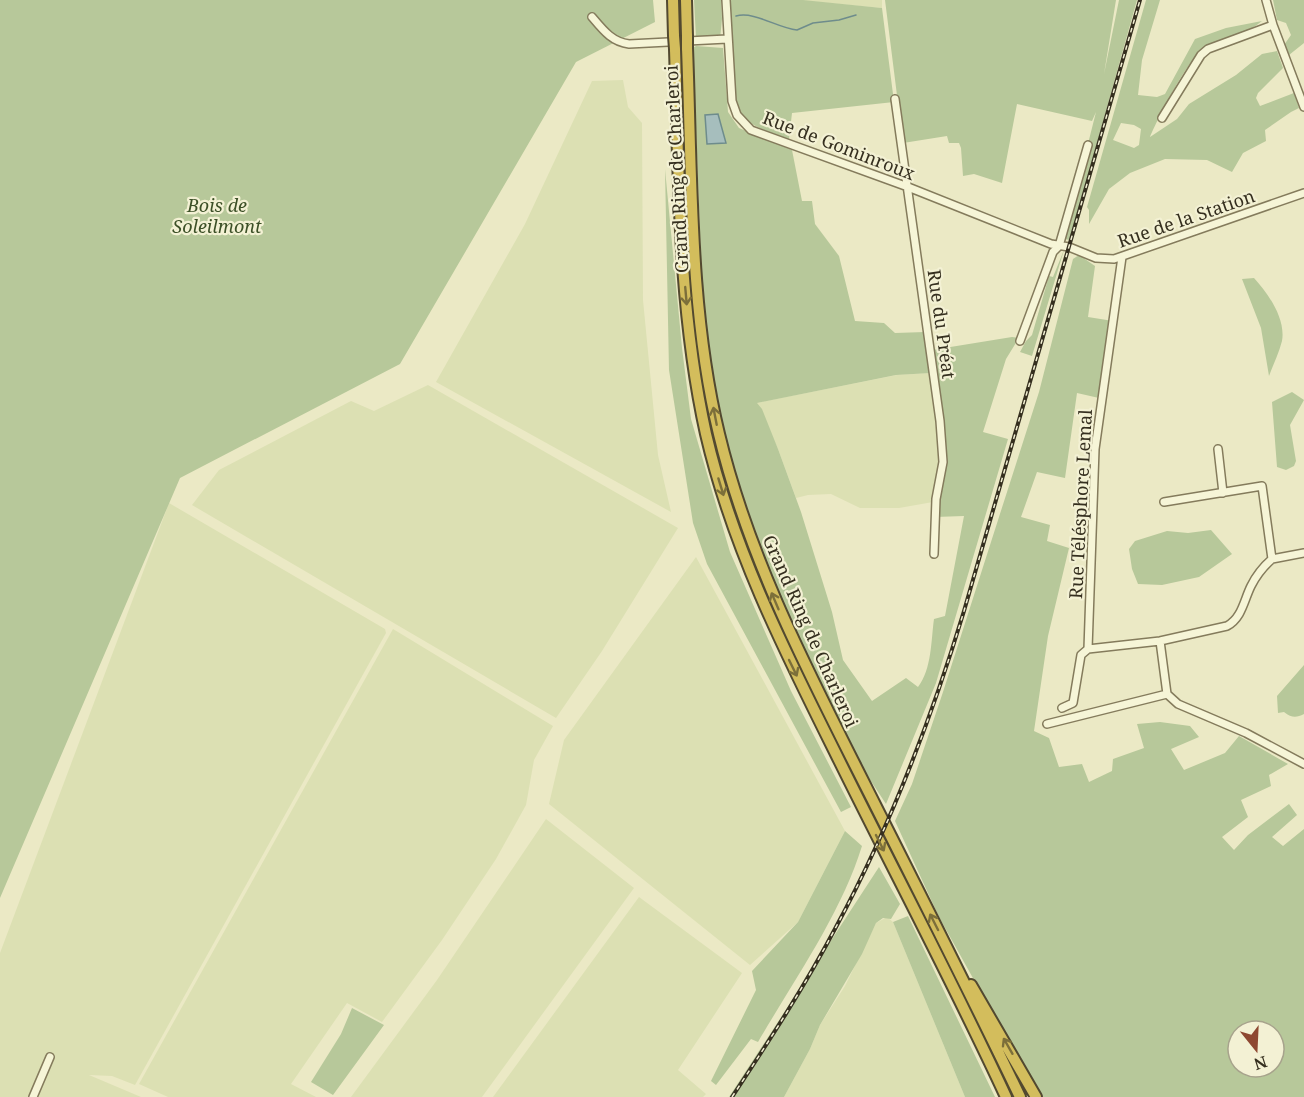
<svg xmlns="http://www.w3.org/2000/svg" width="1304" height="1097" viewBox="0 0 1304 1097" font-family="'Noto Serif',serif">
	<rect width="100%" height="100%" fill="#ebe9c5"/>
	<path fill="#dce0b3" d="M796 0H882V8Z
		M623 80 628 107 642 123 643 300 658 455 671 512 436 382 525 224 592 81Z
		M931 373 939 460 933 502 899 508H860L831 494 808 495 796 498 778 449 756 403 897 375Z
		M428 385 678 528 602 651 556 718 192 505 219 470 351 401 374 411Z
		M169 503 385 629 386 633 135 1085 112 1076 89 1075 141 1097H0V953Z
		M696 557 845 831 798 922 750 965 549 804 564 740Z
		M393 629 553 726 534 760 526 805 496 859 442 940 382 1022 347 1003 291 1084 316 1097H168L139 1084Z
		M546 819 634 888 482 1097H351L437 980Z
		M639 897 742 973 678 1070 706 1094 703 1097H493Z
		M887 917 893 922 965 1097H784L810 1049 820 1025 845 986 876 923Z"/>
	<path fill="#b7c89a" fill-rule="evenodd" d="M0 0H653L655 22 576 62 400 364 180 478 0 898Z
		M694 0H721L722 19 720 39 696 38Z
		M730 0H803L882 8 894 102 792 113 789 139C773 133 754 129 743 116 727 98 731 26 730 0Z
		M885 0H1116L1104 74 1119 0H1137L1070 240 1064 239 1096 112 1092 121 1017 104 1002 183 974 174 963 176 961 148 959 143H949L947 136 903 143Z
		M1146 0H1160L1142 60 1138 95 1157 97 1165 94 1195 39 1226 28 1262 21C1247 34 1225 37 1207 46 1190 54 1158 118 1150 137L1177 119 1189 104 1236 75 1262 54 1277 51 1283 68 1258 93 1256 98 1260 106 1294 93 1299 108 1291 112 1265 130 1266 141 1243 153 1232 172 1207 160 1165 159 1130 173 1109 189 1089 224V210L1087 207ZM1121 123 1134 125 1141 129 1139 145 1134 148 1113 140Z
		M1273 0H1304V43L1289 55 1284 45 1291 35 1286 23 1277 20Z
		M696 46 723 48 728 112 739 128 792 150 802 201H812L815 224 839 256 855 321 884 323 895 333 925 332 931 373 896 375 757 403 762 409 778 449 801 512 832 612 843 660 872 701 906 678 918 687C932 669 931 640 934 619L945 616 964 516 935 517 944 457 932 350 1012 337 1019 338 1006 359 983 432 1008 439 936 683 886 804 861 766 759 562 724 442 703 312 693 48Z
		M665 169 682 348 691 419 730 552 791 691 851 807 841 812 707 564 693 523 669 370Z
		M1064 250 1032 356 1020 352 1026 341 1032 335 1049 276 1053 277Z
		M1079 255 1095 266 1088 317 1113 321 1099 398 1077 393 1065 478 1037 472 1021 517 1050 525 1047 541 1069 548 1048 636 1034 731 1049 738 1059 767 1082 764 1089 782 1112 771 1113 759 1144 748 1137 724 1160 722 1190 726 1199 737 1171 749 1184 770 1225 753 1239 736 1288 764 1269 775 1271 786 1241 800 1248 817 1222 837 1234 850 1248 835 1289 804 1297 815 1272 837 1283 846 1304 829V1097H1039L939 917 895 821 912 784 943 692 1039 392 1073 259ZM1238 1031H1274V1067H1238Z
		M1254 278C1268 293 1286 319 1282 341 1279 353 1273 365 1269 376L1261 328 1242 279Z
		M1292 392 1304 400 1290 425 1296 461 1294 466 1286 470 1277 467 1272 402Z
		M1211 530 1232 554 1199 577 1162 585 1138 584 1132 569 1129 549 1135 541 1167 531 1188 533Z
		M1304 665V714C1296 718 1292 718 1284 712L1278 713 1277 696Z
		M845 831 862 846C841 914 794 980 758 1042L751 1039 716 1085 711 1081 756 990 752 971 798 922Z
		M879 867 900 904 891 919 883 918 876 923 862 954 820 1025 810 1049 784 1097H729Z
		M908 916 995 1097H965L893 922Z
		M352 1008 384 1025 333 1095 311 1082 341 1034Z"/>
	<path fill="#a6bebd" stroke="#6e8c8c" stroke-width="1.5" d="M718 114 726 143 707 144 705 115Z"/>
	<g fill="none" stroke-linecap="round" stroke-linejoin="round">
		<path stroke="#6e8c8c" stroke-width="1.5" d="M736 16C755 11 777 28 797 30L813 23 839 20 856 15"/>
		<defs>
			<path id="minor" d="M726 0 732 101 737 115 751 130 908 187 1051 244 1069 247 1096 258 1114 259 1304 193
				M1266 0 1273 25 1304 107
				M592 17C603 30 612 42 629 44L727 39
				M895 99 940 421 943 462 936 499 934 554
				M1162 118 1201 55 1208 49 1273 25
				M1020 341 1053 252 1059 246 1088 145
				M1218 449 1223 493
				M1164 502 1262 486 1272 559
				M1088 649 1160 641 1227 626C1242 618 1244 600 1251 586 1256 576 1264 566 1272 559L1304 553
				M1167 694 1178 704 1246 733 1304 764
				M1062 708 1073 703 1081 655 1088 649 1095 449 1122 257
				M1047 724 1167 694 1160 641
				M33 1097 50 1057"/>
			<path id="highway" d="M673 0 674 36
				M686 0 687 36
				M687 48C692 174 689 311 719 434 747 551 801 658 855 765 911 876 967 986 1020 1097
				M675 49C679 177 678 308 706 434 732 546 783 648 834 750 891 866 952 980 1006 1097
				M971 985 1036 1097"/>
		</defs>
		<use href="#minor" stroke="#847b5c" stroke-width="10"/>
		<use href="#highway" stroke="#524930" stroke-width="14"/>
		<use href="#minor" stroke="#f6f5d7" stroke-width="7"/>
		<use href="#highway" stroke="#d3bd5c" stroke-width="10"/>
		<defs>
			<path id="rail" d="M732 1097C769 1041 805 986 836 927 890 827 931 720 964 611L1140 0"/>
		</defs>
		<use href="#rail" stroke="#352f1f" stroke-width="4"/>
		<use href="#rail" stroke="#f3f1d4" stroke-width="1.5" stroke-dasharray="4.5" stroke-linecap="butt"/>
		<defs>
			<path id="highway-bridge" d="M674 36 675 49
				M687 36V48"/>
		</defs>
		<use href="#highway-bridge" stroke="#524930" stroke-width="14" stroke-linecap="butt"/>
		<use href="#highway-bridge" stroke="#d3bd5c" stroke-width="10"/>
	</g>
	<defs><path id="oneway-shaft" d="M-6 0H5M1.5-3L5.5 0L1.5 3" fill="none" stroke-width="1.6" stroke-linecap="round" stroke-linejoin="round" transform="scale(1.5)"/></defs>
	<g stroke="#7c6f3a">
		<use href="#oneway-shaft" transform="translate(686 296) rotate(85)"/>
		<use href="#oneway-shaft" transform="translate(715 416) rotate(-101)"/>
		<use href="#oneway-shaft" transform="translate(721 487) rotate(73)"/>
		<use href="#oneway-shaft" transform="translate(775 601) rotate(-113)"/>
		<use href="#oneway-shaft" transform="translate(793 668) rotate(64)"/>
		<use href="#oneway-shaft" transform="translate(880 843) rotate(63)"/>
		<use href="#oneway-shaft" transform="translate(934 922) rotate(-117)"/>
		<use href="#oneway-shaft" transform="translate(1008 1046) rotate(-120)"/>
	</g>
	<g text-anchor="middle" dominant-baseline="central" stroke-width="4.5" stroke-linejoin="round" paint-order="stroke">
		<g font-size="18" fill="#352f1f" stroke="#f3f1d4">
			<text transform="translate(839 145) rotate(21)">Rue de Gominroux</text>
			<text transform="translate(676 169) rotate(-93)">Grand Ring de Charleroi</text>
			<text transform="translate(1186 218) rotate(-19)">Rue de la Station</text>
			<text transform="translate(942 324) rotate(82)">Rue du Préat</text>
			<text transform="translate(1080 504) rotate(-87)">Rue Télésphore Lemal</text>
			<text transform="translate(811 631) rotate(66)">Grand Ring de Charleroi</text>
		</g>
		<g font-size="18" font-style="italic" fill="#3c5027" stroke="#f3f1d4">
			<text x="217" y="205">Bois de<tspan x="217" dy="21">Soleilmont</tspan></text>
		</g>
	</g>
	<g transform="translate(1256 1049) rotate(162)"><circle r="28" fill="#f3f1d4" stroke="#a7a38c" stroke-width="1.5"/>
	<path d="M0-4.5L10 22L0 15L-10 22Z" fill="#8e4831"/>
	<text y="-9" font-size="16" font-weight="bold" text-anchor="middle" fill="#352f1f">N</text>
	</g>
</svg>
